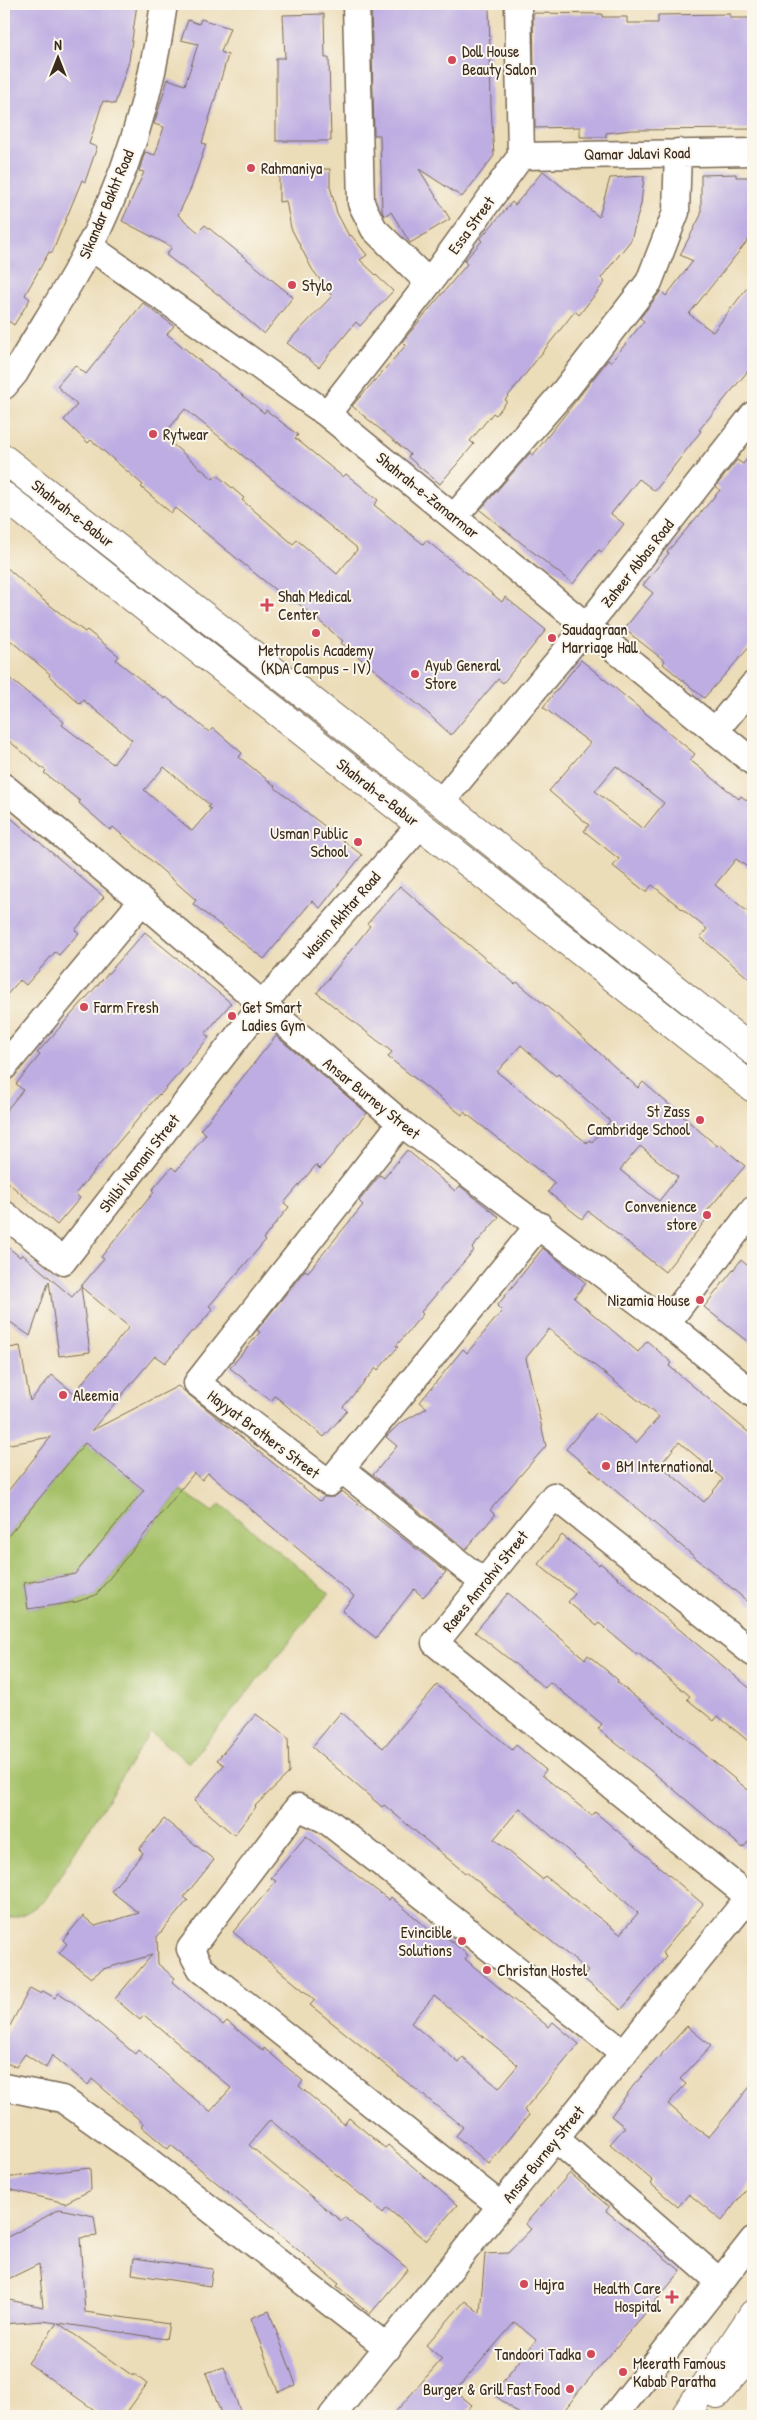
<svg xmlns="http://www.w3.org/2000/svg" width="757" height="2420" viewBox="0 0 757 2420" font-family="'Patrick Hand',sans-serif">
	<rect width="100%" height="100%" fill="#fbf7ec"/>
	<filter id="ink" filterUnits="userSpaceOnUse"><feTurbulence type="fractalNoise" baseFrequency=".02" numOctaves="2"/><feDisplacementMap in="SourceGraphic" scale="10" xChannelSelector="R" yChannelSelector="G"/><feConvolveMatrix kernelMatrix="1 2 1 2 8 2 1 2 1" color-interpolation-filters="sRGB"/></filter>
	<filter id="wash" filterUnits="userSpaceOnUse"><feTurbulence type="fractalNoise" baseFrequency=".0096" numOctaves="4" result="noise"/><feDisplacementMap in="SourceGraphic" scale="20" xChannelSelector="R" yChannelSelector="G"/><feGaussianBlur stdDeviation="1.12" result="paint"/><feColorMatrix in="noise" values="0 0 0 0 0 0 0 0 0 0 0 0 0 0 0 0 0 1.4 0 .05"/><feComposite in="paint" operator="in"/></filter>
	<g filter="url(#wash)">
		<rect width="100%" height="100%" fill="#ecddb9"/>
		<path fill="#a5c168" stroke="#707643" d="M85 1443 144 1490 75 1574 24 1583 28 1609 76 1602 96 1595 181 1490 213 1512 220 1504 329 1593 189 1763 150 1732 45 1900C34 1908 19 1920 4 1917V1541Z"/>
		<g id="blocks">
			<path fill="#bdade2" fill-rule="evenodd" d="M11 4H137L129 61 115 104 103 101 89 144 97 147 85 182 82 180 52 253 49 252 25 295 30 299 14 325 4 318V38Z
				M371 4H489L491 105 494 156 462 197 419 169 450 219 410 243 391 212 384 216 382 211 380 135H374Z
				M533 13 602 14V17H627V23H658V15L730 14V18H753V129L632 130 606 133V137H580V127L535 128Z
				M324 14 325 58H329L331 141H276V58H285L283 15Z
				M201 19 230 28 221 52 228 55 202 143 206 144 191 188 178 215 198 232 205 225 293 297 264 334 224 299 166 255 172 247 122 221 144 172 139 171 145 152 155 155 164 127 154 124 168 79 185 85 198 44 181 40 188 20 199 24Z
				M330 169V186L337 213 349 236 351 235 367 255 360 260 393 291 360 326 356 322 319 367 287 343 332 296 312 269 291 228 286 201 279 202V170Z
				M543 171 599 217 610 178 644 176 641 204 631 240 601 278 605 282 579 315 575 311 505 400 507 401 496 415 493 413 470 441 474 444 440 484 408 457 410 454 352 406 406 345 402 342 467 264 464 261 482 241 480 239 512 202 515 205Z
				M736 174V177H752L753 180V234L689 314 713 332 753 280V365L699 430 701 431 655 491 639 479 611 514 624 524 602 552 599 550 573 584 480 510 530 453 533 455 608 360 611 362 644 321 640 318 661 291 666 296 693 261 680 255 701 215V175Z
				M143 303 174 326 167 334 264 413 266 410 298 435 295 438 343 477 346 474 378 500 374 505 423 544 426 540 502 602 505 597 546 630 503 683 498 679 451 735 421 707 341 643 343 641 293 599 290 602 175 508 171 513 141 487 143 485 91 440 88 443 64 420 77 405 57 386 75 365 86 374ZM185 409 356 547 357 550 337 574 297 540 293 544 242 500 244 498 217 475 213 479 163 436Z
				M753 451V643L704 698 663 664 665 661 624 629 653 593 643 585 669 553 667 552 720 490 716 486 737 460 743 464Z
				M4 565 43 600 85 632 87 630 119 656 116 660 165 699 166 697 209 732 213 728 242 753 239 757 275 786 274 787 362 855 320 908 312 901 264 959 193 904 196 900 113 827 110 830 79 803 80 801 44 773 46 771 4 737V674L64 722 62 725 113 764 132 740 83 700 80 704 49 676 50 674 4 635ZM164 767 210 805 208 807 211 809 192 831 144 790Z
				M581 660 695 754 690 760 739 799 741 796 753 805V871L736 859 715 885 753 916V982L700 937 707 929 652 885 646 892 613 866 619 859 584 831 589 825 549 791 590 743 543 707ZM616 766 664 803 643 829 595 791Z
				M11 818 104 897 75 930 79 933 59 955 55 952 26 985 20 980 4 998V826Z
				M400 886 515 984 517 982 562 1019 638 1088 643 1082 717 1146 719 1144 745 1166 702 1217 706 1220 665 1272 588 1211 582 1219 548 1192 555 1183 464 1112 462 1115 431 1091 388 1057 392 1052 317 993 370 926 367 924ZM521 1045 556 1076 558 1074 610 1121 592 1142 589 1140 587 1143 497 1072ZM640 1146 678 1177 659 1201 620 1170Z
				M145 932 231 1003 205 1034 209 1037 183 1069 160 1095 159 1094 75 1194 80 1198 57 1225 4 1179V1113L23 1090 16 1084 40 1055 37 1053Z
				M276 1036 367 1113 320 1169 316 1165 284 1203 289 1207 263 1239 265 1241 209 1306 213 1309 194 1332 192 1331 165 1363 155 1356 91 1431 178 1386 320 1501 324 1497H334L342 1491 446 1572 423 1597 414 1589 376 1638 342 1611 354 1596 208 1473 202 1480 194 1473 96 1595 76 1602 28 1609 24 1583 75 1574 144 1490 85 1443 4 1541V1496L51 1437 4 1445V1415H8L4 1391V1349L20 1346 30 1401 52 1375 74 1393 129 1327 81 1287 90 1352 59 1356 49 1281 30 1336 6 1319 4 1313V1244L20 1257 22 1254 72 1297 104 1259 101 1257 154 1192 152 1190 172 1167 176 1171 206 1134 201 1129Z
				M407 1150 455 1191 460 1186 499 1217 472 1248 474 1250 421 1312 423 1314 396 1346 398 1347 378 1370 376 1368 343 1407 347 1411 324 1437 275 1396 271 1401 230 1368 260 1332 257 1330 305 1270 308 1272 363 1205 359 1201 380 1175 384 1178Z
				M543 1248 586 1283 574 1298 638 1352 647 1341 672 1363 669 1366 753 1436V1606L566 1449 597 1412 636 1443 659 1417 549 1329 526 1358 546 1446 490 1510 495 1515 466 1549 373 1475 397 1446 386 1437 399 1424 427 1408 420 1402 463 1349 467 1353 502 1311 497 1306ZM679 1442 723 1479 704 1502 660 1465Z
				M741 1260 753 1270V1346L704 1307Z
				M562 1535 599 1565 600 1563 753 1691V1745L718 1716 714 1721 687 1699 690 1696 638 1653 637 1655 599 1623 597 1626 568 1602 575 1594 538 1564Z
				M508 1593 585 1659 588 1655 618 1680 617 1682 753 1794V1836L743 1848 665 1782 598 1729 602 1724 550 1682 545 1688 475 1632Z
				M437 1685 512 1750 516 1745 546 1770 542 1775 592 1816 595 1812 703 1904 662 1953 666 1957 621 2010 583 1978 588 1971 466 1872 465 1873 384 1805 382 1807 312 1747 341 1712 383 1748ZM520 1808 638 1913 620 1934 545 1876 542 1879 494 1839Z
				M256 1714 288 1738 289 1773 255 1806 256 1807 234 1835 194 1801 224 1765 217 1760Z
				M164 1819 214 1860 184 1897 188 1900 157 1937 158 1964 175 1978 172 1982 223 2025 227 2021 263 2051 264 2048 303 2081 299 2086 344 2124 349 2118 385 2148 388 2145 457 2205 426 2241 387 2208 383 2213 270 2120 249 2145 341 2221 344 2217 408 2269 370 2314 337 2286 339 2284 292 2245 171 2145 168 2149 141 2126 143 2123 92 2079 88 2085 52 2055 46 2068 25 2054 16 2067 4 2062V2037L30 1988 41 1994 43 1991 55 1998 59 1993 75 2004 135 2054 138 2050 210 2112 231 2088 144 2015 140 2020 115 1999 152 1955 103 1969 91 1978 59 1953 67 1944 63 1940 83 1916 95 1926 139 1913 111 1891 143 1853 139 1849Z
				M306 1836 389 1900 391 1897 432 1932 435 1928 468 1955 465 1959 510 1997 549 2027 553 2022 579 2044 524 2110 529 2115 489 2164 456 2136 463 2127 310 2005 315 2000 233 1932 276 1881 271 1878ZM434 1996 518 2065 499 2088 463 2058 459 2063 411 2023Z
				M687 2026 711 2046 680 2079 686 2084 668 2104 697 2129 709 2137 753 2083V2180L722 2221 689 2194 678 2207 651 2184 653 2181 610 2144 625 2127 611 2116 633 2086Z
				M90 2168 91 2190 65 2203 4 2188V2178Z
				M570 2173 609 2207 606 2211 681 2271 579 2391 560 2416H522L493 2394 536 2340 515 2322 455 2391 472 2405 462 2416H392L442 2359 426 2345 465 2301 480 2313 485 2254 508 2253 531 2229 525 2224Z
				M60 2209 94 2216 97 2236 80 2238 85 2312 169 2324 166 2339 58 2323 133 2376 134 2374 147 2384 124 2416H103L28 2363 57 2323 43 2321 4 2324V2299L43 2307 39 2264 4 2281V2239Z
				M134 2258 213 2269 210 2286 132 2274Z
				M269 2311 296 2385 278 2392 251 2318Z
				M224 2367 242 2416H222L206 2373Z"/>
		</g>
	</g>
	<g filter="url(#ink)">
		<use href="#blocks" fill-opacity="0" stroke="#796954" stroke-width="1"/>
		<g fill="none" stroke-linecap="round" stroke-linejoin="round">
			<defs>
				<path id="minor" d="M356 4 361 203 374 229 429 283
					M521 156 753 152
					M89 246 327 414 753 762
					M4 386 15 373C37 335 62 298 83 259 125 181 152 92 164 4
					M327 414 429 283 521 156 518 4
					M454 517 566 389 649 282 676 212 678 152
					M715 731 753 685
					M4 787 142 901 401 1123 667 1323 753 1394
					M441 802 587 626 753 415
					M4 1067 142 901
					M401 1123 197 1383 329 1483 539 1225
					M4 1214 63 1261 262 1005 420 825
					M667 1323 753 1210
					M341 1469 483 1582
					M749 1897 435 1643 554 1496 753 1653
					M4 2087 62 2099 137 2152 388 2348
					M555 2138 720 2282
					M501 2206 201 1969 190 1949 298 1807 326 1820 624 2053
					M332 2416 753 1892
					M614 2416 753 2240"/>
				<path id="major" d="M4 459 441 802 753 1051
					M4 496 753 1088
					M717 2394 753 2352
					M685 2416 753 2314"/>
			</defs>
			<use href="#minor" stroke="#796954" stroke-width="29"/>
			<use href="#major" stroke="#796954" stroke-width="30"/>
			<use href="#minor" stroke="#fff" stroke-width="26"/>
			<use href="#major" stroke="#fff" stroke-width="28"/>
		</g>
	</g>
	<g fill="#d1495b" stroke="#fbf7ec" stroke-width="2">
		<circle cx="452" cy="60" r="5"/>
		<circle cx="251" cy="168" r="5"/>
		<circle cx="292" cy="285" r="5"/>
		<circle cx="153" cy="434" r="5"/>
		<path d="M264.5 597.5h5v5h5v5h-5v5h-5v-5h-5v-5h5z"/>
		<circle cx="316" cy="633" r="5"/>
		<circle cx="552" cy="638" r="5"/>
		<circle cx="415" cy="674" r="5"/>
		<circle cx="358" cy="842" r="5"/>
		<circle cx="84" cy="1007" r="5"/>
		<circle cx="232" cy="1016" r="5"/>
		<circle cx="700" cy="1120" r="5"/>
		<circle cx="707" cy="1215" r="5"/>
		<circle cx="700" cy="1300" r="5"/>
		<circle cx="63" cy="1395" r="5"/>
		<circle cx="606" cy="1466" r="5"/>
		<circle cx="462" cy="1941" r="5"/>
		<circle cx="487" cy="1970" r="5"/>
		<circle cx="524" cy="2284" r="5"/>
		<path d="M669.5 2289.5h5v5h5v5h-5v5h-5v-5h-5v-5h5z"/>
		<circle cx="591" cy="2354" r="5"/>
		<circle cx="623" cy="2372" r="5"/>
		<circle cx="570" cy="2389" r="5"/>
	</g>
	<g text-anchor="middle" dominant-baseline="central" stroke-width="4" stroke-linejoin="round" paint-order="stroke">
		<g font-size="16" fill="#3b2a1e" stroke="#fbf7ec" text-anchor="start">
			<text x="462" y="51">Doll House<tspan x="462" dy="18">Beauty Salon</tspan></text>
			<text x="261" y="168">Rahmaniya</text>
			<text x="302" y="285">Stylo</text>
			<text x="163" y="434">Rytwear</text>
			<text x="278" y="596">Shah Medical<tspan x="278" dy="18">Center</tspan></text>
			<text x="562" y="629">Saudagraan<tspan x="562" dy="18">Marriage Hall</tspan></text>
			<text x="316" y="650" text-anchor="middle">Metropolis Academy<tspan x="316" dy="18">(KDA Campus - IV)</tspan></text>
			<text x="425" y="665">Ayub General<tspan x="425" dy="18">Store</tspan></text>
			<text x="348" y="833" text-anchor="end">Usman Public<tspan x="348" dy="18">School</tspan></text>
			<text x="94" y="1007">Farm Fresh</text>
			<text x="242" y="1007">Get Smart<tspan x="242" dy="18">Ladies Gym</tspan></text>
			<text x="690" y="1111" text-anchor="end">St Zass<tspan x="690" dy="18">Cambridge School</tspan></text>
			<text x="697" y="1206" text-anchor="end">Convenience<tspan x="697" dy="18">store</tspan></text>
			<text x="690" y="1300" text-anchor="end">Nizamia House</text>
			<text x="73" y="1395">Aleemia</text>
			<text x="616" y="1466">BM International</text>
			<text x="452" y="1932" text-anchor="end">Evincible<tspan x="452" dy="18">Solutions</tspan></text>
			<text x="497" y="1970">Christan Hostel</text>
			<text x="534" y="2284">Hajra</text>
			<text x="661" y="2288" text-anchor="end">Health Care<tspan x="661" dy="18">Hospital</tspan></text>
			<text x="581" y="2354" text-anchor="end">Tandoori Tadka</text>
			<text x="633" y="2363">Meerath Famous<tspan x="633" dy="18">Kabab Paratha</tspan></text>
			<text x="560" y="2389" text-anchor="end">Burger &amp; Grill Fast Food</text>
		</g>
		<g font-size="16" fill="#3b2a1e" stroke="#fbf7ec">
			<text transform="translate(637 153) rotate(-1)">Qamar Jalavi Road</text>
			<text transform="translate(106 204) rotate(-67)">Sikandar Bakht Road</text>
			<text transform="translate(471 225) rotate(-54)">Essa Street</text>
			<text transform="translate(428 495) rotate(39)">Shahrah-e-Zamarmar</text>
			<text transform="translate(73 513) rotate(38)">Shahrah-e-Babur</text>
			<text transform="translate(637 563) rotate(-52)">Zaheer Abbas Road</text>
			<text transform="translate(378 792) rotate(38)">Shahrah-e-Babur</text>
			<text transform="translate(341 915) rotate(-49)">Wasim Akhtar Road</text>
			<text transform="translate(372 1098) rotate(39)">Ansar Burney Street</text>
			<text transform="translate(139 1163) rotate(-52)">Shilbi Nomani Street</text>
			<text transform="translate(264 1434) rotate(37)">Hayyat Brothers Street</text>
			<text transform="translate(485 1581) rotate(-51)">Raees Amrohvi Street</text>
			<text transform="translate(543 2154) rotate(-51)">Ansar Burney Street</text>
		</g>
	</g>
	<rect width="757" height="2420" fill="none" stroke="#fbf7ec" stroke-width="20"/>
	<g transform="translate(58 58)" stroke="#fbf7ec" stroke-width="4" paint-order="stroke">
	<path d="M0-4L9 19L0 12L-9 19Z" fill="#3b2a1e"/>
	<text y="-8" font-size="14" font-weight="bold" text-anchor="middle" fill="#3b2a1e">N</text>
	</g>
</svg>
